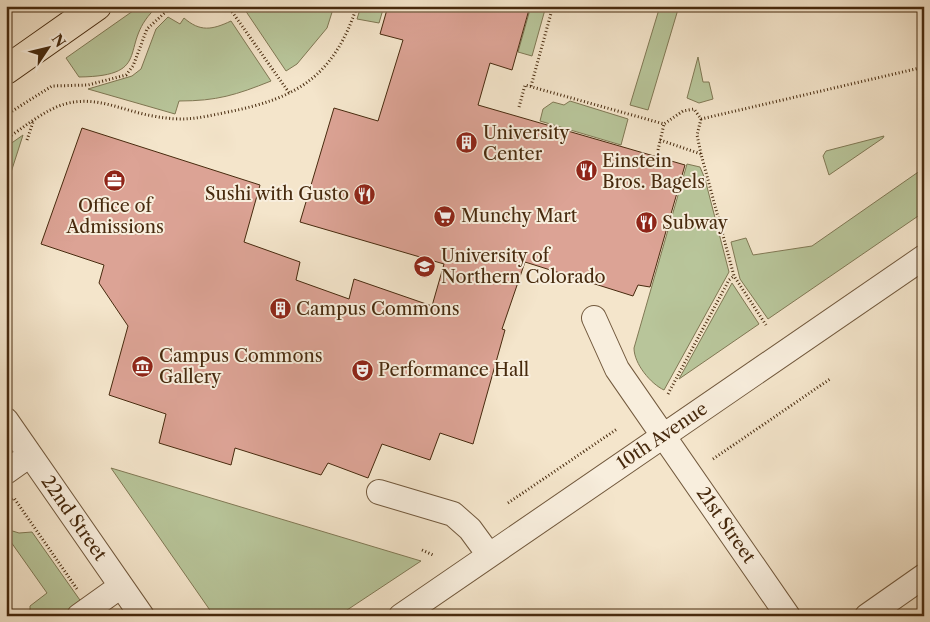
<svg xmlns="http://www.w3.org/2000/svg" width="930" height="622" viewBox="0 0 930 622" font-family="'Libre Caslon Text',serif">
	<rect width="100%" height="100%" fill="#f4e5cb"/>
	<filter id="stains"><feTurbulence type="fractalNoise" baseFrequency=".004" numOctaves="4"/><feColorMatrix values="0 0 0 0 .2 0 0 0 0 .09 0 0 0 0 .02 0 0 0 .5 -.17"/></filter>
	<radialGradient id="worn" r=".72"><stop offset=".6" stop-color="#630" stop-opacity="0"/><stop offset="1" stop-color="#630" stop-opacity=".3"/></radialGradient>
	<path fill="#b8c59a" stroke="#807854" d="M140 6H158C115 44 157 76 79 77L66 58Z
		M334 6 327 28 297 64 286 71 243 7Z
		M361 6H384L379 23 357 19Z
		M531 6H546L532 56 518 52Z
		M660 6H679L648 110 630 105Z
		M168 17 180 24 184 18C200 32 212 30 231 21L271 81C236 95 217 101 179 101L175 114 88 89 132 76 141 69 156 29Z
		M698 57 703 82H709L713 99 699 103 687 98Z
		M570 101 628 119 621 145 540 121 543 109 553 102 564 105Z
		M23 135 6 188V147Z
		M884 136 883 138 829 175 823 156 826 151Z
		M687 164 700 167 705 179 729 272 664 390C651 384 634 364 634 348Z
		M924 168V212L768 319 740 279 731 242 746 238 753 255 812 246Z
		M732 283 759 324 679 379Z
		M111 468 421 561 338 616H214Z
		M6 529 19 533 32 532 82 603 63 616H30V606L47 593 6 535Z"/>
	<path fill="#dca395" stroke="#472a0e" d="M388 6H530L512 70 490 63 478 105 685 165 650 287 638 285 633 296 525 262 502 329 505 330 473 444 440 433 430 460 382 444 368 478 328 463 321 475 235 448 231 465 159 443 166 414 109 395 128 326 99 283 104 265 41 244 82 128 260 185 244 242 300 262 296 280 349 299 354 279 432 306 444 264 300 222 334 108 378 121 403 40 380 34Z"/>
	<g fill="none" stroke-linecap="round" stroke-linejoin="round">
		<defs>
			<path id="minor" d="M594 318 617 369 788 616
				M6 420 142 616
				M6 472 30 455
				M379 492 453 514 470 529 489 555
				M79 616 121 586
				M401 616 924 257
				M867 616 924 576"/>
			<path id="major" d="M6 70 97 6"/>
		</defs>
		<use href="#minor" stroke="#72593d" stroke-width="26"/>
		<use href="#major" stroke="#472a0e" stroke-width="30"/>
		<path stroke="#472a0e" stroke-width="3" stroke-dasharray="1 2.5" stroke-linecap="butt" d="M228 6 290 94
			M531 86 553 6
			M519 107 525 85 664 124 683 111 694 109 701 119 924 67
			M6 115 52 86 88 85 126 75 133 66 147 29 172 6
			M6 139C23 128 46 109 65 104 96 95 123 111 153 116 185 122 198 118 228 112 298 98 334 76 357 6
			M27 140 33 122
			M660 140 701 154 734 276 766 325
			M658 150 664 124
			M701 154 697 135 701 119
			M668 394 729 280 734 276
			M713 459 830 379
			M6 503 14 498 77 589
			M508 503 617 429
			M422 550 433 555"/>
		<use href="#minor" stroke="#f8eedd" stroke-width="24"/>
		<use href="#major" stroke="#f4e5cb" stroke-width="28"/>
	</g>
	<defs>
		<symbol id="building-disc" viewBox="-11 -11 22 22"><circle r="9.5" fill="#8f2418" stroke="#f8eedd"/><path d="M-4-6H4V6H1V3H-1V6H-4ZM-2.5-4.3h1.7v1.8h-1.7ZM.8-4.3h1.7v1.8H.8ZM-2.5-1h1.7V.8h-1.7ZM.8-1h1.7V.8H.8Z" fill="#fff"/></symbol>
		<symbol id="restaurant-disc" viewBox="-11 -11 22 22"><circle r="9.5" fill="#8f2418" stroke="#f8eedd"/><path d="M-5-6h1v4h1v-4h1v4h1v-4h1v5L-1.5 .5V6h-2V.5L-5-1ZM5-6V6H3V1.5H1.5Q1.5-4 5-6Z" fill="#fff"/></symbol>
		<symbol id="office-disc" viewBox="-11 -11 22 22"><circle r="9.5" fill="#8f2418" stroke="#f8eedd"/><path d="M-6-3h4V-5.5h4V-3h4V5H-6ZM-1-4.5V-3h2v-1.5ZM-6 0V1H6V0Z" fill="#fff"/></symbol>
		<symbol id="supermarket-disc" viewBox="-11 -11 22 22"><circle r="9.5" fill="#8f2418" stroke="#f8eedd"/><path d="M-6-5.5h2.5l.6 2H6L4.5 2H-2.5L-4.4-4H-6ZM-1.5 3.2a1.3 1.3 0 1 0 .1 0ZM3 3.2a1.3 1.3 0 1 0 .1 0Z" fill="#fff"/></symbol>
		<symbol id="university-disc" viewBox="-11 -11 22 22"><circle r="9.5" fill="#8f2418" stroke="#f8eedd"/><path d="M0-5L7-2L0 1L-7-2ZM-4 1L0 2.5L4 1V4Q0 6-4 4Z" fill="#fff"/></symbol>
		<symbol id="museum-disc" viewBox="-11 -11 22 22"><circle r="9.5" fill="#8f2418" stroke="#f8eedd"/><path d="M0-6L6-3V-2H-6V-3ZM-5-1h2V3h-2ZM-1-1h2V3h-2ZM3-1h2V3H3ZM-6 4H6V6H-6Z" fill="#fff"/></symbol>
		<symbol id="theatre-disc" viewBox="-11 -11 22 22"><circle r="9.5" fill="#8f2418" stroke="#f8eedd"/><path d="M-5-5.5Q0-4 5-5.5V0Q5 5 0 6Q-5 5-5 0ZM-3.3-2.5H-1v1.5H-3.3ZM1-2.5H3.3v1.5H1ZM-2.8 1Q0 5.5 2.8 1Z" fill="#fff"/></symbol>
	</defs>
	<g fill-rule="evenodd">
		<use href="#building-disc" x="454" y="130" width="25" height="25"/>
		<use href="#restaurant-disc" x="574" y="158" width="25" height="25"/>
		<use href="#office-disc" x="102" y="168" width="25" height="25"/>
		<use href="#restaurant-disc" x="352" y="182" width="25" height="25"/>
		<use href="#supermarket-disc" x="432" y="204" width="25" height="25"/>
		<use href="#restaurant-disc" x="634" y="210" width="25" height="25"/>
		<use href="#university-disc" x="412" y="254" width="25" height="25"/>
		<use href="#building-disc" x="268" y="296" width="25" height="25"/>
		<use href="#museum-disc" x="130" y="354" width="25" height="25"/>
		<use href="#theatre-disc" x="350" y="358" width="25" height="25"/>
	</g>
	<g text-anchor="middle" dominant-baseline="central" stroke-width="4" stroke-linejoin="round" paint-order="stroke">
		<g font-size="18" fill="#472a0e" stroke="#f8eedd" text-anchor="start">
			<text x="483" y="133">University<tspan x="483" dy="21">Center</tspan></text>
			<text x="602" y="161">Einstein<tspan x="602" dy="21">Bros. Bagels</tspan></text>
			<text x="349" y="194" text-anchor="end">Sushi with Gusto</text>
			<text x="115" y="206" text-anchor="middle">Office of<tspan x="115" dy="21">Admissions</tspan></text>
			<text x="461" y="216">Munchy Mart</text>
			<text x="662" y="223">Subway</text>
			<text x="441" y="256">University of<tspan x="441" dy="21">Northern Colorado</tspan></text>
			<text x="296" y="309">Campus Commons</text>
			<text x="159" y="356">Campus Commons<tspan x="159" dy="21">Gallery</tspan></text>
			<text x="378" y="370">Performance Hall</text>
		</g>
		<g font-size="18" fill="#472a0e" stroke="#f8eedd">
			<text transform="translate(662 436) rotate(-34)">10th Avenue</text>
			<text transform="translate(74 518) rotate(55)">22nd Street</text>
			<text transform="translate(726 525) rotate(55)">21st Street</text>
		</g>
	</g>
	<rect width="930" height="622" fill="none" stroke="#f4e5cb" stroke-width="25"/>
	<rect x="8" y="8" width="915" height="607" fill="none" stroke="#472a0e" stroke-width="2.5"/>
	<rect x="12" y="12" width="905" height="597" fill="none" stroke="#472a0e"/>
	<g transform="translate(48 48) rotate(55)" stroke="#f8eedd" stroke-width="4" paint-order="stroke">
	<path d="M0-4L9 19L0 12L-9 19Z" fill="#472a0e"/>
	<text y="-8" font-size="14" font-weight="bold" text-anchor="middle" fill="#472a0e">N</text>
	</g>
	<rect width="100%" height="100%" filter="url(#stains)"/>
	<rect width="100%" height="100%" fill="url(#worn)"/>
</svg>
